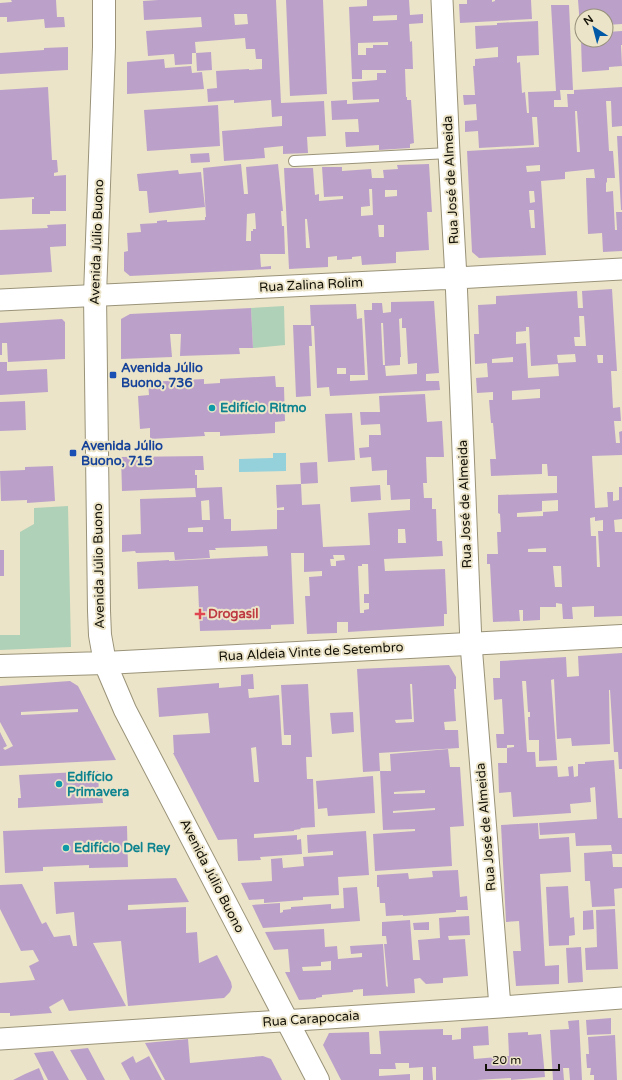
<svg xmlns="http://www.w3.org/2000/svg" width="622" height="1080" viewBox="0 0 622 1080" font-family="'Varela Round',sans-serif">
	<rect width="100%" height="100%" fill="#ece4c8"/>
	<path fill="#afd1b7" d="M284 306 285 345 253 348 251 308Z
		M68 506 71 647 0 650V635H20V532L34 524V508Z"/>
	<path fill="#94d1db" d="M273 453H286V471L239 472V459L273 458Z"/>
	<path fill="#bba1ca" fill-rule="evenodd" d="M11 0H56L57 17H64L65 27 45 28 44 19 7 22V17H0V3L12 2Z
		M158 0H276L281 103 324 101 326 136 307 137 308 153 283 154V146L264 148 265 158 224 161 222 131 282 126V116L272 117 271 100 234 103V100L208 102 207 89 217 88 216 71 249 69V70L262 69V59H256L255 49H246L245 38 195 42 196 53H192V64L175 65 174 54 148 56 146 31 202 27 201 17 144 20 143 1ZM234 14H247L248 24 235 25Z
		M286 0H323L327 94 290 96Z
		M367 0H409L410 15 423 14V23L409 24 410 42 412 41 413 69H405L406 97H407V100H411L414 143 410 144V148L379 150V145L346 147 345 132H359L358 119 332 120 331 101 347 100V104L379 102V99L353 100 352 82 377 80V73H386V70H362V79H352L349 7 367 6ZM397 15V20L373 21V16ZM388 42V45H373V48H366V55H358V43Z
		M467 0H492V2L495 1V0H531L532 19 460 23 459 4H467Z
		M578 0H622V24L606 25V16H582V39H581Z
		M551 5H569L573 90H560L561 100H554V107H568L567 94H574V90L622 87V126L612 127 611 101H606L609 151H613L615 178H607V182L606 183V192L613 191 615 230H617L616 212H622V251L603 252 602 233 588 234 586 178H595L594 169 565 172V179L541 181 546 255 479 258 472 252 467 151 539 147 537 117H532L534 145 479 148 478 131 465 132V121L477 120 476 104 464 105 463 95H475L473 66H475V59L498 57V47L476 49 475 26 497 25V23L538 21 539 55 517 56V63L520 62 522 93 525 92 527 113H529L528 92 556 91ZM575 111H577L580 152H577ZM540 165V171L527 172 526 166ZM529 191H534L535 202 530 203ZM529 210H534L535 228H531Z
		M622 31V45H621L622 66 609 67V70L582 72 581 40H593V43L608 41 607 32Z
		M68 47V70L0 74V53L44 50V48Z
		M211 52 212 70 197 71 196 53Z
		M164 59 165 68 191 66 192 73 202 72 204 89 127 94V62Z
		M48 87 52 160H57L58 172 54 173V176L66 175V211H50V214H32V199H34V197L0 199V90Z
		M218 105 220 146 147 151 144 110Z
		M617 136H622V210H621Z
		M209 153 210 162 191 163 190 154Z
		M241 164 244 194H248L246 167 278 164 283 211H281L282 226H284L285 254H260L261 267 271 266V269L130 276 124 271V252L128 251 127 233 141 232 140 224 157 223V221L167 220V222L205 220V217H206L203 168ZM255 213 256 229H253V231H251V241H246L247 214Z
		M429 164 432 212H427L429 250 396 252V263L362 265 361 256 352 257V259L337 260V256L328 257V267L289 269 284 168H313L315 195 319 194V201L343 199V196L324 197 322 167H342V171L371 169 372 178H384L383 170 398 169 397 165ZM369 189H372L373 215 361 216V207L370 206ZM385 190H397V196L385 197ZM305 219H307L310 248H306ZM378 225H384V237H379Z
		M178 170 179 174 201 172 205 207 149 213 147 191H139L137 174Z
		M66 224V246L50 247 52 272 0 275V230L48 228 47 225Z
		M612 289 617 371H611L613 408 620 407 621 421H614L616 443H620L619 432 622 431V455L592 456 595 508 608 507 607 492H613V501L619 500V487H622V519L614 520 615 532H622V616L594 617V606L572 607 573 619H563L562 604 556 603V607H540V620L523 621V610H519L520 621 493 622 490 564H487V554H498L497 532H501L500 514 498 513V495L557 493V476H548L547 464H542V474L491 476 490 459H496L493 423H491L489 400H493V392L477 393 476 378 488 377 487 363 475 364 474 334H479L478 305 496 304V296L577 291 578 308H583L582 291ZM579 316H584L586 346H575L574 337H580ZM526 327H529L531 366 558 364 559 376 528 378 526 343 516 344V332L526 331ZM575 354 576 362 558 363 557 355ZM597 355H603V363H598ZM513 357V362L492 363V359ZM540 389V398L512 400V391ZM558 500V511L543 512V516L517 517V513L542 511V501ZM595 517V521L603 520V531H598L600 567H597L596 536H591L590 518ZM546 548V552H528V549ZM553 566H561L562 587H555Z
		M434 301 439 373 426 374V381H439L440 390 330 396 329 387 317 388 314 326H311L310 305 356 304 357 319 362 318 365 375H350V381L368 380 364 310H372V303H382L383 313 391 312V302ZM402 318V328H406L408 364 417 363V374L386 376 385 366 400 365V357H401L399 319ZM381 323H383L385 365H383ZM337 368H346V374H337Z
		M251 308 253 348H239L240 354 180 356 181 334H170L172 357 121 359V319L130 314Z
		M62 319 65 322V359L8 362 7 343H2V355H0V323Z
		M293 325H311L312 346H309L311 396 296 397Z
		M0 362H7V371L47 369 48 392 0 395Z
		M275 376 276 387H284L285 421 275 422V433L220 436V432H204L205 436 150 439V428L140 429 138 396 149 395 148 382 204 379V384L220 383V379Z
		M425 394 427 422 442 421 444 457H426L427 483H423L424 498H432V509H436L437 541H442L443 556 384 559 385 571 445 569 447 614H444V626L348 632V622H337V633L307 634 305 596H310L309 577 322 576V571L304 572V553H291L294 624 271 625V629L200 631 198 586 138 589 137 562 169 560V561L268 556 267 546 215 548 216 550H209L210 558 175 560 174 552 136 553 135 551 122 552V535L141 534 140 499 196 497 195 488 122 491 121 457 203 456 204 470H195V475H197V488L222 487 224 519H231V531L277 529V510H284V507L277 508 276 485 301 484 302 505 320 504 323 547 370 545 368 513 410 510V499L391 500 390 485H387V470L372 471 371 457 360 458 359 448 369 447V435H381L380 424 361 425 360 412H380L379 396ZM209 500 210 520H202L201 501ZM203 527V532H188V528ZM398 529H405L406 543H398ZM333 555H344L345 560 336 561V566H331L330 559H334ZM362 564H368L369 594H364V603H369V609L364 610V613H360L358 566H362Z
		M25 401 26 430 0 431V402Z
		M352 413 355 460 328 462 325 414Z
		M317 462 318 483 301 484 300 463Z
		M53 466 55 501 27 503V500L1 501 0 471 25 470V467Z
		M380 485 381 500 351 502 350 487Z
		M0 550H4V576H0Z
		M622 653V769H619L618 752H614L610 690H609L610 744 572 746 571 738 557 739 554 679 551 680 557 760 539 761V740H529L528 717H530V712H528L526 681H522L527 752H535L536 767 557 766 558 777 569 776 568 767 573 766 574 777 578 776V764H585V762L614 760 618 818H622V854H612L613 867H622V888L614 889 615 906 592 907 590 881H585L584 853 612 851 611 845 576 846 575 833 540 835 539 823 597 819 595 787 590 788 591 802 570 804 571 813 513 817 511 792 499 793 498 763H507V748L514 747V745H507V748H497L496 734H504L502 699 494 700 493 678H500V661L566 657 567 677 579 676 578 656Z
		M449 665 456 677V689H454L456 721 444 722 445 730H458L459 748 379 753 380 771H391L390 754 448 749 450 767H460L464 826 450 827 452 866 375 871 373 834 415 831V829L383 830 380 771 363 772 357 669ZM410 684H412L414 722 396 723 395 720 412 719ZM425 790V793L394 794V792ZM435 808V810L393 813V811Z
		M253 674 254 689H248L249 698 279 695 282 745H291V735H284L281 685 308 684 312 757H306L307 779H313L315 827 300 828 301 829 294 830V831L254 834V838L297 835V840L301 839 302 854 260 857 261 860 238 861 237 839 218 840 173 753H174L173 735 210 733 208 713 159 717 157 688 219 683V688L241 686V675ZM256 747 259 782H254L251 748Z
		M70 681 78 686 116 760 0 766V732L7 746 3 748 5 750 13 746 0 722V686ZM78 709V712L21 715V712Z
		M353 712 354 732 332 734 330 713Z
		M98 771 99 794H102L103 803 18 808V798H21L19 775Z
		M373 776 375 813 328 816 327 808 318 809 316 781Z
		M538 823 539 839 569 837 571 872 540 874 545 966 559 965V984L516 986 513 951H521L519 921 506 922 501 825Z
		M127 826 128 867 89 868V865L43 867V871L5 873 3 831Z
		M366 831 369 875 338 877 339 895 303 897V900L264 903V899L249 900 241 883 272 881 271 859 282 858 283 868 304 866 303 857 333 855V851L308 853 307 835Z
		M458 870 460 897 467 896 468 910H456V912L403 916V915L386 916 385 903H380L379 887H377V875L408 873 409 879 433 877 432 871Z
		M176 878 189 902 128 905V910L186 907V933L197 932 199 963 217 955 231 982 232 987 230 992 224 998 128 1006 121 941 93 943 126 1006 69 1011 63 999 49 1007 52 1013 10 1016V1013H0V983L35 980 29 966 39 961 33 950 21 951 0 909V885L22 884 42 924 46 922 54 937 70 935 73 946H77L74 912 56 914 54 882Z
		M568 886 570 918 574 917 575 935 569 936V945L549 946 546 887Z
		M357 887 360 921 263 928 252 905 280 903V913L283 912V910L291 909V907L331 904V909L344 908 343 888Z
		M615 909 618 969 586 970 585 948 597 947 596 910Z
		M593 910 594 929 583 930V911Z
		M469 916 470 935 448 936 449 940 465 939 468 976 443 978V983L426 984 420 978 414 979 415 993 363 996V989L353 990V992L322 995V997L316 998V999L299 1000 285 972H290L288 949 274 950 265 932 324 929 325 947 337 946 338 959 362 957V953L351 954 350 946 383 944 386 986 388 987 384 944H387L386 936H382V922L410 920 413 960H420L418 940 440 938 439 918ZM331 961V970L303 971 302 967 321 966V962Z
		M429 922V930H414L413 923Z
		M581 947 583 982 568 983 566 948Z
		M611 1018V1034L587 1035 586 1020Z
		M579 1020 582 1080H570L569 1068H563L564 1080H553L550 1030 569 1029 568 1021Z
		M488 1026 489 1045 473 1046 474 1059 509 1056 508 1033 528 1032V1035L541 1034 545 1077 511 1080V1078L477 1080H436V1067H432L433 1080H423V1067L409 1068V1063H395L396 1069H379V1076L410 1074V1080H341L323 1045 329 1033 369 1032 370 1054H381L379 1031 443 1029V1035H452V1040L461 1039V1028Z
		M615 1035 617 1080H594V1075H590L591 1068H587L586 1054H589L588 1037Z
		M188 1039 190 1063 263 1056 271 1059 282 1080H165L145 1043Z
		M88 1048 105 1080H87L70 1050Z
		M53 1051 69 1080H48L34 1053Z
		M133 1056 136 1063 149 1056 162 1080H130L121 1063Z
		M39 1068 44 1080H13L25 1074Z"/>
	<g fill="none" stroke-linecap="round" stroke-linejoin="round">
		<defs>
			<path id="lane" d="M294 161 449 153"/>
			<path id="street" d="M442 0 449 153 456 278 471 644 500 1007
				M0 300 456 278 622 269
				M0 1039 500 1007 622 998"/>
			<path id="secondary" d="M104 0V47L95 295 99 611 100 635 105 663 125 710 318 1080
				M0 666 105 663 622 636"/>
		</defs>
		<use href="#lane" stroke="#9a9379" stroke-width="12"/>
		<use href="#street" stroke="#9a9379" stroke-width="23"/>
		<use href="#secondary" stroke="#9a9379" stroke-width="24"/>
		<use href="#lane" stroke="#fff" stroke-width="10"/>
		<use href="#street" stroke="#fff" stroke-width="21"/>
		<use href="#secondary" stroke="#fff" stroke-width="22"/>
	</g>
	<g fill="#1a4fb4" stroke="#ece4c8" stroke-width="1.5">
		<rect x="109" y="371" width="8" height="8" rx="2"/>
		<rect x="69" y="449" width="8" height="8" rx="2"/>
	</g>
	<g fill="#0f9aa8" stroke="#ece4c8" stroke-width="1.5">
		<circle cx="212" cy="408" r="4"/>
		<circle cx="59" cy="784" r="4"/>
		<circle cx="66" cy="848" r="4"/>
	</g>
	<path fill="#e0444e" stroke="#ece4c8" stroke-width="1.5" d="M198 608h4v4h4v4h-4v4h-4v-4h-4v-4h4z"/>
	<g text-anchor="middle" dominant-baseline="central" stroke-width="4" stroke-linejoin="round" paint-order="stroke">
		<g font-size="13" fill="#141208" stroke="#ece4c8">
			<text transform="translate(451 180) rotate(-93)">Rua José de Almeida</text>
			<text transform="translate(97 242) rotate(-88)">Avenida Júlio Buono</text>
			<text transform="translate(311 285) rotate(-3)">Rua Zalina Rolim</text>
			<text transform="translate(465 504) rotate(-92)">Rua José de Almeida</text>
			<text transform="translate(99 566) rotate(-91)">Avenida Júlio Buono</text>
			<text transform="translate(311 652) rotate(-3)">Rua Aldeia Vinte de Setembro</text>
			<text transform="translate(486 827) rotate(-95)">Rua José de Almeida</text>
			<text transform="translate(212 876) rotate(63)">Avenida Júlio Buono</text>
			<text transform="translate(311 1019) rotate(-4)">Rua Carapocaia</text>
		</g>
		<g font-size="13" font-weight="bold" fill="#164399" stroke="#ece4c8" text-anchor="start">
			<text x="121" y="368">Avenida Júlio<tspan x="121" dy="15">Buono, 736</tspan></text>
			<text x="81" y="446">Avenida Júlio<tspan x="81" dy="15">Buono, 715</tspan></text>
		</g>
		<g font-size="13" font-weight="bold" fill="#0d838f" stroke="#ece4c8" text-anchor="start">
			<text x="220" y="408">Edifício Ritmo</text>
			<text x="67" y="777">Edifício<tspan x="67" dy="15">Primavera</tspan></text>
			<text x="74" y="848">Edifício Del Rey</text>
		</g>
		<g font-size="13" font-weight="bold" fill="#be3a42" stroke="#ece4c8" text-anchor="start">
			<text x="208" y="614">Drogasil</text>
		</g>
	</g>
	<g transform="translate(594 28) rotate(324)"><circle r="19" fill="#ece4c8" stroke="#96907b"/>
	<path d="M0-3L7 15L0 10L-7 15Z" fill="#0059a6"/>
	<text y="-6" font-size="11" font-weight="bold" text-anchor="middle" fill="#141208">N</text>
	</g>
	<path d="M486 1064v6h73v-6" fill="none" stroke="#141208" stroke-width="2"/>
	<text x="492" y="1064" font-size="12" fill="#141208" stroke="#ece4c8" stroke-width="3" paint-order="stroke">20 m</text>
</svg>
